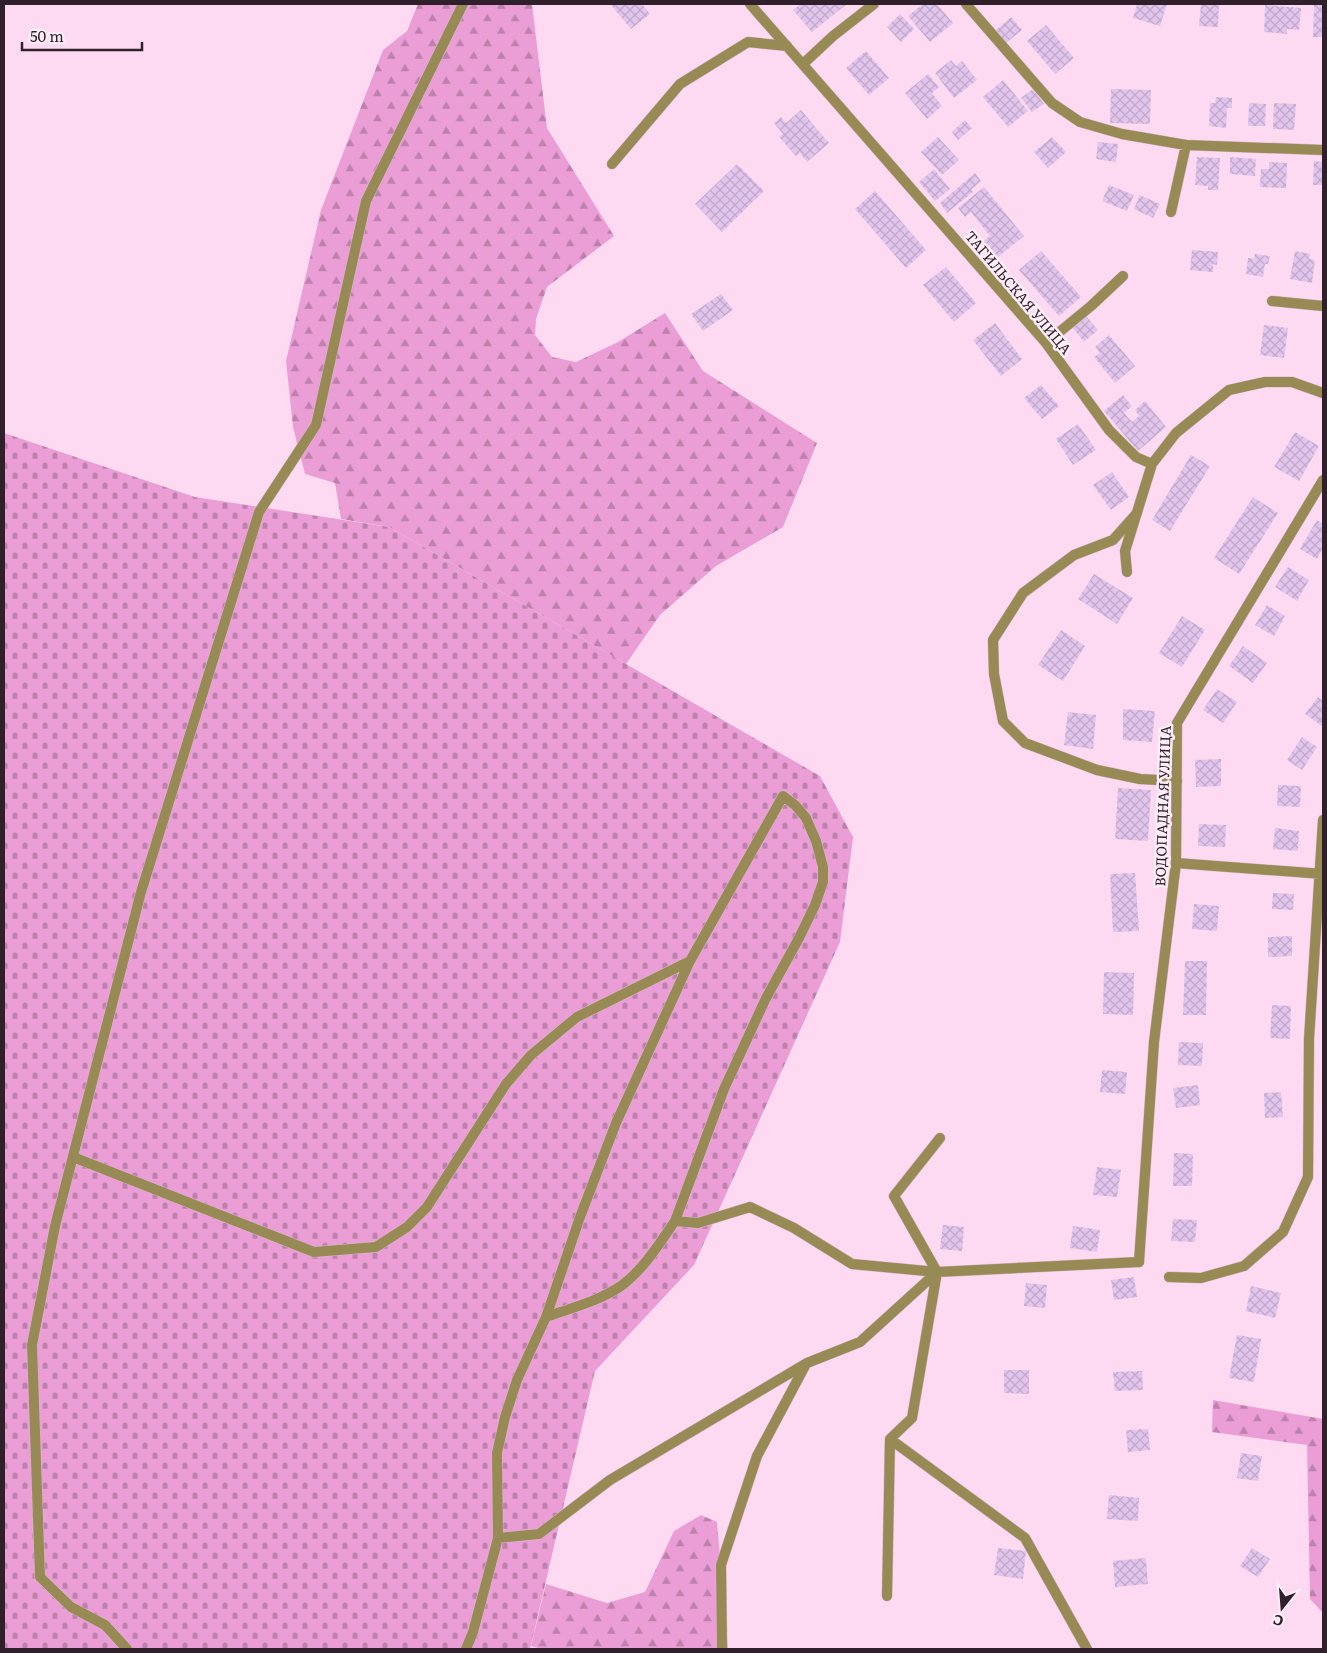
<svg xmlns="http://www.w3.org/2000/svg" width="1327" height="1653" viewBox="0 0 1327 1653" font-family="Literata,serif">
	<defs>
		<pattern id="forest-firs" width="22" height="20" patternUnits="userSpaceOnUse" patternTransform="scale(1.25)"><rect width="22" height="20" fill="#ea9ed5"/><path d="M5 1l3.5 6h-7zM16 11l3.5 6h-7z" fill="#be80ad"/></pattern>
		<pattern id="cemetery-stones" width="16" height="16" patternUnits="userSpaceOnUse" patternTransform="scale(1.25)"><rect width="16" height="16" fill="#ea9ed5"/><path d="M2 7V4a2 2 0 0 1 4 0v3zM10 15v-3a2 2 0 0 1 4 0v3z" fill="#be80ad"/></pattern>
		<pattern id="building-cross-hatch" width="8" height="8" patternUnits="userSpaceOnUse" patternTransform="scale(1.25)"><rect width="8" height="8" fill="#e2c5ed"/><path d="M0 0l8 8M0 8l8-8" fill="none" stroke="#c2a9cb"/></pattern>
	</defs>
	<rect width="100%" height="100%" fill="#fddaf2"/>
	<path fill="url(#forest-firs)" d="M418 4H532L547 128 614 236 547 287 536 319 535 335 552 357 576 362 618 342 665 313 703 371 817 443 783 527 716 566 660 615 626 664 389 527 341 519 335 483 305 474 293 427 286 361 321 210 383 50 407 31Z
		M1213 1400 1323 1419V1613L1310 1599 1307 1445 1212 1432Z
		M701 1515 717 1522 728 1649H542L531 1646 546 1584 607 1603 645 1592 674 1531Z"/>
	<path fill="url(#cemetery-stones)" d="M4 433 195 497 389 527 820 776 853 837 840 942 694 1265 595 1371 530 1649H4Z"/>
	<path fill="url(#building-cross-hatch)" d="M610 4H642L650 14 631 29Z
		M801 4H847L812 32 793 10Z
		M923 4H937L953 23 930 42 908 16Z
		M1137 4H1167L1160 26 1133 18Z
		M1201 4H1219L1218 27 1199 26Z
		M1265 5 1301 8 1299 30 1287 29V34L1264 32Z
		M1314 5H1323V37H1313Z
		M900 14 914 29 901 42 887 27Z
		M1011 17 1022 30 1006 43 996 30Z
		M1046 25 1074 58 1055 74 1027 41Z
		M866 51 889 78 869 95 846 68Z
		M951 60 956 66 962 61 977 80 954 98 935 73Z
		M928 74 939 87 932 93 942 106 927 119 905 93Z
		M1003 80 1028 111 1008 127 983 97Z
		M1033 89 1044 104 1032 112 1021 98Z
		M1111 89 1151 90 1150 124 1110 123Z
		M1216 97 1232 98V108H1227L1226 128 1209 126 1210 103H1215Z
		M1249 103 1266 104 1265 126H1248Z
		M1274 103 1296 104 1294 130 1273 129Z
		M801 110 829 143 807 162 800 153 796 156 779 137 783 134 774 123 781 117 786 123Z
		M965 120 972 128 958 140 952 132Z
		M938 137 959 160 942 175 921 152Z
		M1052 137 1066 152 1048 168 1034 152Z
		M1098 142 1118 144 1116 162 1096 159Z
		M1197 157 1220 158 1218 190H1208V186L1195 185Z
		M1230 157 1256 159 1255 176 1230 174Z
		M1314 161 1323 162V185H1313Z
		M1269 162 1287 163 1286 188 1260 187 1261 169H1269Z
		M737 164 764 191 722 232 695 204Z
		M934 169 950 189 935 201 919 182Z
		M975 173 981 181 971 190 973 192 947 213 940 203Z
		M1109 185 1134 195 1127 211 1102 201Z
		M984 187 1024 236 993 261 980 244 990 236 971 212 965 217 958 208Z
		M875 191 926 250 906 268 855 209Z
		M1140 195 1160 204 1153 218 1134 209Z
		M1192 250 1218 252 1217 265 1213 264V272L1190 270Z
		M1041 251 1081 297 1059 316 1019 270Z
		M1295 251 1310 254 1309 259 1315 260 1312 283 1290 279Z
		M1255 254 1270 256 1268 264H1265L1263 277 1246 274 1248 258 1254 259Z
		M946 267 976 303 954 322 923 285Z
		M721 294 733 310 703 331 691 314Z
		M1086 316 1098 330 1084 342 1072 327Z
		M995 323 1022 359 1001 376 973 340Z
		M1264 325 1288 328 1284 358 1260 355Z
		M1109 335 1135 366 1115 383 1094 357 1100 353 1095 347Z
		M1041 385 1059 406 1042 419 1024 398Z
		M1123 395 1132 406 1124 413 1132 422 1139 416 1135 410 1145 401 1166 427 1138 451 1104 411Z
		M1078 424 1096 450 1073 465 1056 439Z
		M1295 432 1319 446 1299 481 1274 467Z
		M1191 455 1210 466 1170 531 1152 520Z
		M1112 472 1129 497 1111 510 1093 485Z
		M1253 497 1278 513 1239 574 1214 558Z
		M1317 520 1323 524V548L1317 559 1300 549Z
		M1288 567 1309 580 1297 601 1275 587Z
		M1094 574 1133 598 1117 624 1078 599Z
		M1267 605 1285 616 1274 636 1255 625Z
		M1182 616 1205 630 1182 667 1159 653Z
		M1061 630 1085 646 1063 681 1038 665Z
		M1243 646 1267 663 1253 683 1229 666Z
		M1217 689 1237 702 1223 723 1203 710Z
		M1318 697 1323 701V727L1305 714Z
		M1123 709 1155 711 1152 742 1123 740Z
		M1068 712 1096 715 1093 749 1064 745Z
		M1302 737 1317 747 1302 770 1287 760Z
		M1221 759V786L1196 787 1195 760Z
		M1278 785 1301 786 1300 807 1277 806Z
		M1118 788 1151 790 1148 841 1115 839Z
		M1199 824 1226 825 1225 847 1198 846Z
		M1275 828 1299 831 1298 851 1273 849Z
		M1135 873 1139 931 1113 932 1110 874Z
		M1273 893 1294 894 1293 910 1272 909Z
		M1194 904 1219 906 1217 931 1192 929Z
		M1292 936V956L1268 957V937Z
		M1185 961H1207L1206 1015H1183Z
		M1104 972 1134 973 1133 1015 1103 1014Z
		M1272 1005 1291 1006 1290 1039 1270 1038Z
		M1179 1042 1203 1043 1202 1066 1178 1065Z
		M1102 1070 1127 1072 1125 1094 1100 1092Z
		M1198 1085 1200 1105 1176 1108 1173 1088Z
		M1281 1092 1283 1117 1265 1118 1264 1093Z
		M1174 1153 1193 1154 1192 1186H1173Z
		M1097 1167 1121 1170 1117 1197 1093 1195Z
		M1173 1219 1197 1220 1195 1242 1171 1241Z
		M943 1225 964 1227 962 1251 940 1249Z
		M1073 1226 1100 1230 1097 1252 1070 1248Z
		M1134 1277 1137 1297 1114 1300 1111 1280Z
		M1026 1283 1047 1285 1045 1308 1024 1306Z
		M1251 1286 1281 1293 1275 1318 1246 1311Z
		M1237 1335 1261 1339 1254 1382 1229 1378Z
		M1004 1370H1029V1394L1004 1393Z
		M1142 1371 1143 1390 1115 1391 1113 1372Z
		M1148 1429 1150 1450 1128 1452 1126 1430Z
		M1241 1453 1262 1456 1258 1481 1237 1478Z
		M1109 1495 1139 1498 1138 1521 1107 1519Z
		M998 1548 1026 1551 1023 1579 994 1575Z
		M1252 1548 1270 1559 1258 1577 1240 1566Z
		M1146 1558 1148 1584 1115 1587 1113 1561Z"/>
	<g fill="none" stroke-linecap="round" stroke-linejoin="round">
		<defs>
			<path id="minor" d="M750 4 1046 343 1109 430 1136 457 1152 464 1176 433 1229 390 1265 382H1292L1323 393
				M966 4 1052 103 1080 122 1122 134 1186 145 1323 150
				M803 64 833 36 874 4
				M612 164 680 84 748 42 787 46
				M1171 212 1186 145
				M1272 301 1323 306
				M1046 343 1091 306 1123 276
				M1137 513 1113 540 1074 555 1023 593 993 640 994 674 1003 721 1025 743 1097 770 1140 779 1177 781
				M1127 572 1125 551 1152 464
				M1176 863 1323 874
				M73 1157 314 1252 376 1247 407 1227 427 1207 506 1084 531 1055 577 1017 690 961
				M1169 1277 1201 1278 1244 1266 1283 1232 1308 1177 1309 1039 1323 820
				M546 1317C571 1308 599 1301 621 1286 644 1269 659 1244 675 1221
				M890 1439 1025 1538 1087 1649
				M498 1538 539 1534 610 1480 807 1363 860 1342 937 1272 1139 1262
				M887 1596 890 1439 912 1418 937 1272
				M127 1649 105 1625 71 1607 40 1577 32 1345 55 1226 141 892 259 512 316 425 366 201 463 4
				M466 1649 473 1632 498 1538 497 1453 505 1417 517 1380 546 1317 580 1217 616 1123 690 961 783 796 795 805 806 818 816 841 823 867V882L815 905 799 938 766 998 724 1089 675 1221 698 1223 750 1207 794 1228 852 1264 937 1272 894 1196 940 1138
				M722 1649 721 1565 757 1456 806 1364"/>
			<path id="tertiary" d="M1139 1262 1154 1042 1176 863 1177 723 1323 480"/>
		</defs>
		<use href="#minor" stroke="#d8b9ce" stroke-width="11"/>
		<use href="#tertiary" stroke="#d8b9ce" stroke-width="11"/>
		<use href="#minor" stroke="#978a54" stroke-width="10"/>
		<use href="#tertiary" stroke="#978a54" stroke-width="10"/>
	</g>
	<g text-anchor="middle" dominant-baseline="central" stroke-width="5" stroke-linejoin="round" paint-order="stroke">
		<g font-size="14" fill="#2f202b" stroke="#ffedf9">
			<text transform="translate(1019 292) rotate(50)">ТАГИЛЬСКАЯ УЛИЦА</text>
			<text transform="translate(1162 806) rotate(-88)">ВОДОПАДНАЯ УЛИЦА</text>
		</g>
	</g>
	<rect width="1327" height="1653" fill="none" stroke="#2f202b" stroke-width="10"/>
	<g transform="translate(1282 1608) rotate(197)" stroke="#ffedf9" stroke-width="4" paint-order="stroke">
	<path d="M0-4L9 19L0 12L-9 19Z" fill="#2f202b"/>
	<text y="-8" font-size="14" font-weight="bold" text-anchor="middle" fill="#2f202b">С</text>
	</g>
	<path d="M22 42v8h120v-8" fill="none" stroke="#2f202b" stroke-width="2.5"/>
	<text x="30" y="42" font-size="15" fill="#2f202b" stroke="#ffedf9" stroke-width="4" paint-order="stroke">50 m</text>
</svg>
